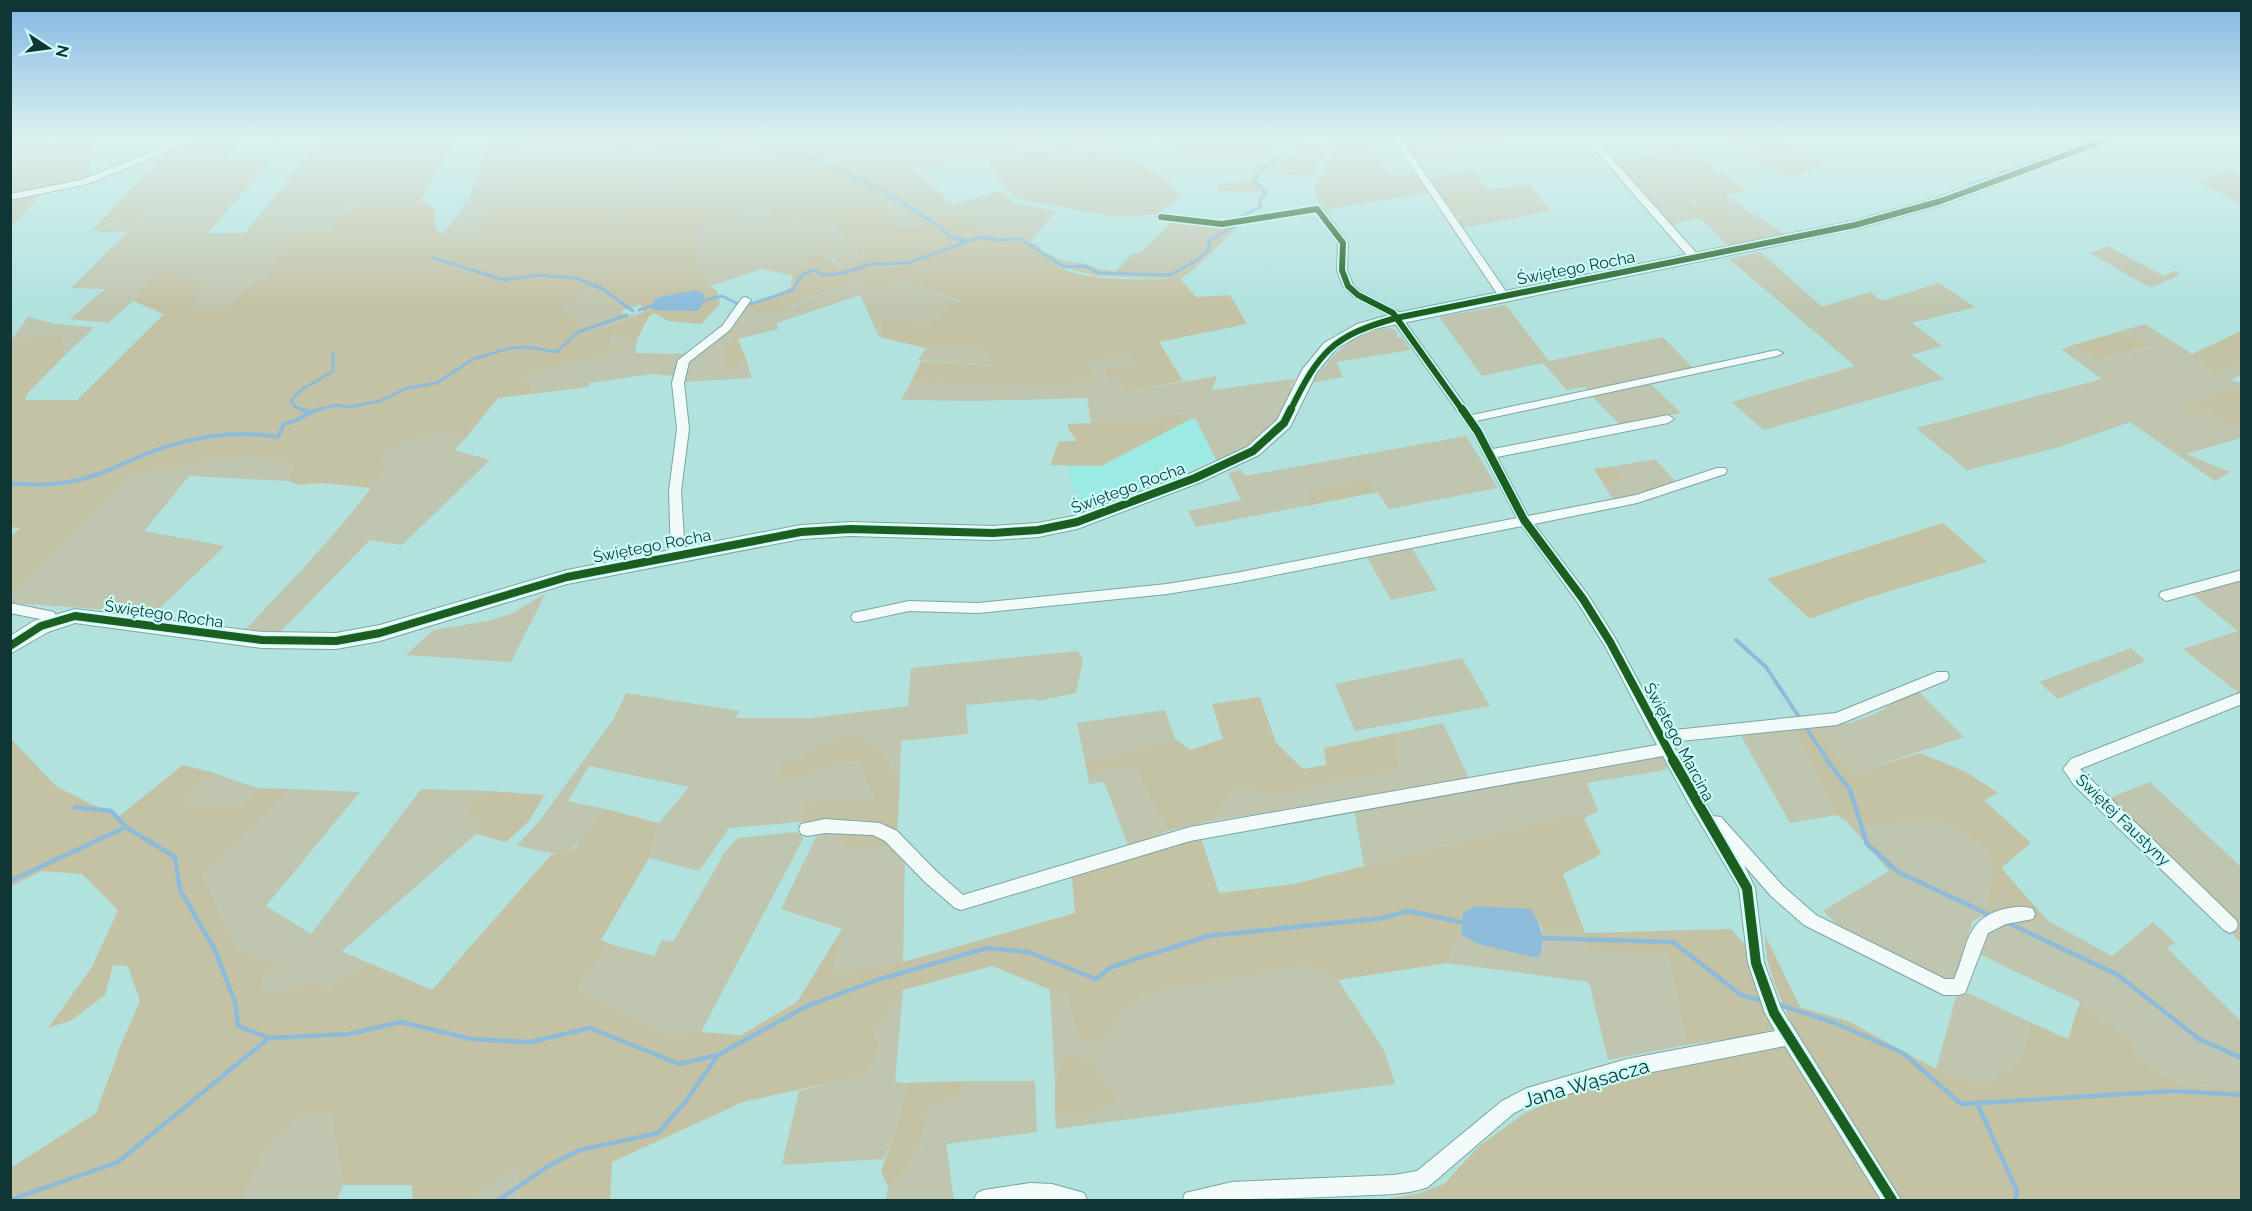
<svg xmlns="http://www.w3.org/2000/svg" width="2252" height="1211" viewBox="0 0 2252 1211" font-family="Raleway,sans-serif">
	<rect width="100%" height="100%" fill="#b1e2de"/>
	<path fill="#9beae4" d="M1195 417 1215 459 1081 514 1067 466H1101Z"/>
	<path fill="#c0c5af" d="M18 137H47L46 143 55 144 73 137H94L89 167 90 178 11 195V175Z
		M204 137H241L226 160 264 158 278 137H286L260 174 208 233H245L323 137H456L425 192 404 183 359 201 346 209 334 231 291 233 264 279 253 280 223 310 188 307 200 290 150 279 133 301 108 323 70 319 105 289 71 288 127 232H95L121 219 133 226 157 198 122 199 161 157 159 154Z
		M491 137H524L522 153 515 176 505 186 473 236 455 239 443 233C469 208 481 170 491 137Z
		M617 137H628L629 161 697 137H720V163L684 160 673 192 643 190 613 216 612 213 620 194 629 189C626 169 622 155 617 137Z
		M765 137H989L1015 145 1022 156H1043L1060 171 1053 178 1096 183 1069 170 1074 158 1057 151 1042 137H1080L1074 151C1109 169 1122 190 1166 179L1182 195 1158 214 1118 217 1023 200C1004 192 996 174 986 156L914 169 953 205 999 191 1014 203 1056 211 1030 242 984 235 960 213C939 223 920 227 897 227 893 214 889 193 879 183 871 176 831 162 817 154L790 160Z
		M1114 137H1304L1257 160 1252 157 1240 161 1189 162 1157 140 1124 151Z
		M1734 137H1777L1823 165 1811 170 1760 151Z
		M1298 144H1320L1324 152 1313 177 1262 171 1257 178 1268 193 1218 191V183L1251 181 1255 165 1283 166 1281 159 1297 152 1294 147Z
		M1677 144 1746 190 1725 196 1788 236 1729 247 1700 218 1723 219C1700 208 1682 193 1659 182L1661 170 1676 163 1654 148Z
		M1331 154 1376 156 1391 177 1418 174 1430 192 1321 210 1314 188Z
		M1470 169 1490 191 1440 197 1427 180Z
		M2231 169 2241 174V204L2197 181Z
		M1625 174 1648 178 1653 194 1673 197 1695 219 1669 225Z
		M42 193 11 228V200Z
		M1540 198 1550 211 1463 228 1457 219 1467 218 1452 215 1450 211 1455 213Z
		M754 204 768 206 778 223 807 213 827 216 861 261 843 268 832 258 801 268 792 275 761 269 711 286 698 277 700 258 696 230Z
		M1173 220 1238 227 1193 270 1180 279 1097 276 1053 265 1045 254 1047 252C1065 267 1074 259 1088 265 1099 269 1104 271 1116 271L1133 253H1141Z
		M2108 246 2164 276 2175 271 2181 274 2152 287 2145 285 2090 253Z
		M1760 252 1822 307 1870 292 1882 301 1939 283 1975 307 1912 323 1942 346 1911 355 1944 379 1763 430 1732 402 1855 366 1729 259Z
		M875 272 859 285 875 288 903 280 960 302 928 323 884 316 879 337 860 295 777 323 778 329 738 339 744 329 727 330 739 320 746 307 754 305 753 312 791 307Z
		M589 287 635 302 638 306 621 311 625 317 644 311 592 333 562 305Z
		M1506 305 1549 361 1663 337 1693 368 1588 390 1585 387 1567 390 1543 363 1482 376 1439 317Z
		M28 317 55 324 92 327V330L65 355 62 333 11 340Z
		M2145 324 2192 354 2191 357 2217 375 2241 362V374L2231 380 2241 383V387L2190 415 2211 413 2219 421 2241 429V438L2186 454 2230 472 2215 481 2130 422 2056 448 1967 470 1916 428 2102 379 2061 349 2073 345 2094 361 2153 347 2118 332Z
		M1389 328 1397 331V338L1402 337 1410 350 1337 362 1343 377 1312 383C1330 357 1354 330 1389 328Z
		M726 331 734 340 730 359 731 370 746 359 752 378 683 382 688 360Z
		M615 335 637 340 635 353 685 354 674 376 652 374 589 383 588 387 532 394 530 386 520 376 612 354 634 355 635 353 610 345Z
		M983 347 992 366 918 360 926 348Z
		M1132 354 1135 365 1120 380 1125 392 1217 376 1212 390 1293 379 1295 380 1290 387 1294 388C1272 435 1262 439 1218 463L1195 418 1183 423 1181 413 1134 421 1091 424 1087 398 976 401 901 400 911 382 1020 387 1097 381 1090 361Z
		M1650 383 1681 413 1621 426 1592 396Z
		M443 432 465 439 455 450 490 460 402 545 370 540 279 633 246 629C295 577 345 526 386 467L382 455 414 439Z
		M1466 436 1498 488 1389 509 1370 482 1362 478 1307 491 1306 506 1196 527 1188 511 1241 500 1228 473 1240 470 1245 476Z
		M248 456 293 465 288 481 189 476 144 531 225 546 155 613 11 603 10 596 127 479 160 470Z
		M1655 459 1678 484 1613 500 1605 487 1625 479 1616 466Z
		M1410 545 1437 590 1391 600 1365 554Z
		M2241 579V695L2183 649 2238 631 2192 594Z
		M546 593 511 662 406 655 433 630 488 621 513 613Z
		M2131 648 2146 661 2058 699 2039 682Z
		M1078 651 1083 660 1076 693 1038 701 1034 699 966 705 968 734 901 741 900 782 884 753 819 744 800 756 782 763 800 779 833 766 858 761 873 796 869 800 832 799 804 803 801 822 729 828 699 871 649 858 659 823 689 787 589 766 568 801 605 809C571 853 573 862 517 845L537 824 613 720 626 693 740 711 734 718H811L908 706 911 668Z
		M1462 658 1490 706 1355 731 1335 684Z
		M1916 689 1964 737 1854 773 1812 726 1850 723 1877 713Z
		M1165 710 1175 739 1085 761 1077 723Z
		M1443 723 1470 780 1212 821 1235 787 1277 796 1345 780 1399 772 1396 733Z
		M1794 729 1876 825 1938 819 1978 843 1992 862 1987 903 1982 916 1972 921 1958 978 1949 982 1844 931 1823 911 1889 871 1848 823 1837 815 1790 823 1741 736Z
		M1662 753 1670 767 1660 771 1587 783 1598 811 1584 818 1572 813 1364 866 1354 809Z
		M1119 768 1136 771 1167 831 1129 848 1104 782 1089 784 1088 777Z
		M214 773 257 788 240 805H178Z
		M2150 782 2241 867V943L2234 936 2231 918 2104 800Z
		M290 789 360 792 266 906 311 934 421 789 489 791 476 798 465 814 480 824 476 834 342 951 369 963 327 988 316 980 285 991 263 990 262 977 281 968 236 946 203 875Z
		M823 831H839L860 849 894 847 905 857 903 962 835 972 842 929 781 909 816 837Z
		M793 832 800 834 803 839 701 1032 672 1035 577 990 610 944 654 956 662 940 673 942 725 852 738 838Z
		M2048 921 2112 956 2153 922 2175 943 2167 948 2241 1021V1089L2182 1084 2138 1058 2131 1040 2080 1002 1979 954 1986 935 2000 929Z
		M1542 929 1585 933 1587 950 1669 958 1686 1045 1608 1060 1589 982 1447 963 1461 934 1478 944 1543 950Z
		M1306 966 1338 980 1384 1050 1395 1084 1056 1129 1055 1116 1082 1119 1098 1110 1119 1104 1091 1061 1066 1054 1055 1082 1050 989 1068 997 1076 1035 1095 1045 1132 1004 1152 992Z
		M903 990 895 1082 906 1083 897 1125 884 1159 782 1165 799 1091 865 1074 874 1035Z
		M1968 993 2030 1022 2022 1057 1985 1086 1936 1069 1956 997Z
		M965 1081H1035L1037 1132 946 1144 954 1200H886L888 1187C921 1162 923 1146 929 1107L958 1099Z
		M333 1115 343 1185 337 1200H241L264 1148 298 1118Z
		M518 1168 519 1200H470Z"/>
	<path fill="#c4c2a5" fill-rule="evenodd" d="M524 137H617L626 164 640 166V176L629 189 620 194 612 212 613 215C633 185 640 190 673 192L684 160 720 163V137H765L790 160 817 154 834 164 873 157 878 182 900 190V199L888 200 897 227C921 227 939 223 960 213L984 235 1037 244C1042 250 1048 261 1055 265 1090 284 1141 278 1180 279L1196 297 1230 295 1247 324 1159 342 1183 381 1125 392 1120 381 1109 379 1105 369 1135 365 1132 354 1090 361 1097 381 1020 387 911 382 921 361 992 366 983 347 926 348 879 337 884 316 928 323 960 301 903 280 875 288 859 285 873 273 779 311 753 313 754 306 746 307 748 303 773 297 791 287 792 275 819 251 843 268 861 260 827 216 814 220 807 213 777 223 768 206 754 205 696 230 700 258 698 277 716 290 720 304 701 324 668 321 654 313 649 316 637 340 614 335 610 345 635 353 634 356 612 354 521 376 530 386 532 394 498 398 465 439 443 432 414 439 382 455 386 467 371 488 321 483 299 485 288 481 293 465 248 456 160 470 127 479 11 595V536L20 528 11 527V340L62 333 65 355 27 394 25 400H77L164 314 133 301 150 279 163 270 178 277 201 281 200 290 189 307 223 310 254 280 264 279 291 233 334 231 335 221 359 201 404 183 425 192 420 200 434 209 436 230 455 239 473 236 505 186 515 176 522 153ZM589 287 643 306 644 312 592 333 562 305Z
		M628 137H697L629 161Z
		M989 137H1042L1057 151 1075 158 1069 171 1096 183V193L1052 179 1060 171 1043 156H1022L1014 145Z
		M1080 137H1114L1125 157 1166 179C1122 190 1109 169 1074 151L1071 142 1078 141Z
		M1325 137H1362L1376 156 1331 154Z
		M1400 137H1508V140L1502 149 1466 153 1454 150C1441 163 1429 161 1412 156Z
		M1734 137 1760 151 1811 170 1786 177 1722 139Z
		M1663 154 1677 164 1661 170 1659 182 1679 185V192L1694 205 1708 201 1730 211 1724 219H1695L1673 197 1653 194 1648 179 1625 174 1613 162Z
		M1703 181 1724 196 1704 199 1688 185Z
		M1529 184 1540 198 1455 213 1440 197Z
		M158 198 132 226 120 219 91 232 122 199Z
		M745 328 738 339 746 359 731 370 721 374 718 369 730 359 721 349 734 340 726 331Z
		M2241 331V362L2217 375 2191 357 2192 354Z
		M2118 332 2154 346 2094 361 2073 345Z
		M2240 386 2241 429 2218 421 2211 413 2190 415 2181 408Z
		M1182 413 1183 423 1101 466 1050 465 1059 441H1077L1068 428V424L1134 421Z
		M1616 466 1625 479 1605 487 1594 469Z
		M1362 478 1370 482 1378 492 1306 506 1307 491Z
		M1943 523 1987 562 1864 599 1810 619 1767 579Z
		M1260 697 1276 743 1303 769 1326 765 1324 748 1396 733 1399 772 1345 780 1277 796 1235 787 1212 821 1167 831 1136 771 1119 768 1088 777 1085 761 1175 739 1190 750 1223 739 1212 704Z
		M1812 726 1854 773 1920 753 1966 772 1998 793 1984 800 2031 843 2001 868 2048 921 2000 929 1982 916 1987 903 1992 862 1978 843 1938 819 1876 825 1837 815 1794 729Z
		M856 734 884 753 900 782 897 833 861 820 801 822 804 803 832 799 869 800 873 797 858 761 833 766 800 779 777 777 782 763 800 756 819 744Z
		M12 740 57 787 118 817 183 765 214 773 180 805H240L257 788 290 789 203 875 236 946 282 968 262 977 263 990 285 991 316 980 327 988 369 963 432 990 551 855 575 848 605 809 659 823 649 858 601 940 610 944 577 990 672 1035 701 1032 741 1035 797 1002 842 929 835 972 903 962 1075 913 1072 877 1201 838 1219 893 1294 884 1572 813 1584 818 1601 854 1563 874 1585 933 1731 929 1747 947 1776 1029 1750 1036 1686 1045 1669 958 1587 950 1585 933 1542 929 1531 909 1463 913 1461 934 1447 963 1338 980 1306 966 1152 992 1132 1004 1095 1046 1076 1035 1068 997 992 966 903 990 874 1035 880 1048 865 1075 743 1102 612 1162 610 1200H519L518 1168 470 1200H413L412 1185H343L332 1115 298 1118 265 1148 241 1200H11V1168L96 1113 120 1047 140 1001 128 966 113 965 105 995 72 1020 48 1028 92 967 118 910 82 874 42 871 11 886Z
		M489 791 545 795 528 822 506 842 476 834 480 824 464 814 476 798Z
		M839 831 875 832 894 847 860 849 843 845Z
		M1765 935 1800 1007 1848 1021 1936 1069 1985 1086 2022 1057 2030 1022 2068 1039 2080 1002 2131 1040 2138 1058 2181 1084 2241 1089V1200H1381L1417 1194 1444 1184 1478 1147 1522 1115 1561 1096 1633 1076 1800 1044C1786 1006 1765 976 1765 935Z
		M1066 1053 1091 1061 1120 1103 1098 1110 1082 1119 1055 1116V1082Z
		M965 1081 958 1099 929 1107C922 1146 921 1162 888 1187L881 1171 897 1125 906 1083Z"/>
	<path fill="#8dbcdb" d="M697 290 705 294 701 308 696 311 653 310 654 299 659 297Z
		M1475 906 1531 909C1540 925 1548 941 1538 958L1478 944 1461 934 1463 913Z"/>
	<g fill="none" stroke-linecap="round" stroke-linejoin="round">
		<path stroke="#8dbcdb" stroke-width="3" d="M750 137 769 148 817 159 902 202 943 229 950 237 968 241
			M1339 137 1335 144H1395
			M2091 140 2097 138
			M1402 143H1419L1432 137
			M2063 150 2083 143
			M2042 158 2052 154
			M2026 164 2034 161
			M1996 175 2018 167
			M1971 184 1986 179
			M1241 217 1260 207V200L1266 194 1255 180C1266 160 1292 147 1312 137
			M433 258 504 280 539 275 576 278 603 289 633 311
			M698 302 722 296 736 303
			M751 304 793 290C799 278 802 273 815 270L824 275 843 273 871 264 908 263 980 237 998 240 1021 239 1064 267 1085 266 1099 273 1170 275 1196 261 1208 250 1209 241 1236 225
			M639 310 655 305
			M305 411 295 407 291 400 300 391 333 371V352
			M314 411 336 405 349 407 380 401 407 388 437 383 473 359 510 348 528 347 557 352 578 332 627 315"/>
		<path stroke="#8dbcdb" stroke-width="4" d="M301 409 309 412
			M10 483C34 486 59 485 83 479 104 474 123 463 143 455 186 438 232 429 278 437L284 424C298 422 306 413 320 409
			M1736 640 1766 667 1828 761"/>
		<path stroke="#8dbcdb" stroke-width="4.5" d="M1827 760 1850 790 1867 844 1898 872 1992 916
			M75 807 111 811 126 827 175 857 180 890 215 950 235 1002 238 1026 269 1038
			M10 881 126 827
			M2004 921 2118 975 2199 1039 2242 1058
			M1540 938 1673 942 1741 995 1765 1002
			M1777 1004 1835 1023 1903 1053 1961 1104 2175 1091 2242 1095
			M1977 1103 2017 1191 2015 1200
			M10 1200 118 1162 269 1038 349 1034 401 1022 471 1039 530 1042 590 1028 679 1064 718 1055
			M499 1200 548 1166 580 1150 658 1133 686 1101 718 1055 807 1006 877 980 987 948 1028 952 1096 979 1111 967 1208 936 1383 918 1409 911 1465 923"/>
		<defs>
			<path id="street" d="M190 137H203L87 184 10 200V194L81 180Z
				M1392 137H1400L1509 296 1508 298H1500Z
				M1584 137H1593L1700 257V261H1692Z
				M1317 206 1324 210 1348 243 1347 270 1353 285 1362 293 1397 311 1472 415 1777 350 1783 353 1777 356 1476 421 1493 449 1668 415 1674 419 1668 423 1497 457 1528 516 1636 495 1717 468H1725L1727 471 1725 474 1637 503 1534 524 1588 595 1615 638 1665 731 1836 713 1937 672H1947L1949 676 1947 680 1837 725 1671 742 1713 816 1721 817 1783 886 1816 915 1945 979H1954C1969 947 1963 920 2004 909 2013 907 2024 905 2033 909L2035 914 2033 919 2006 924 1988 933 1965 993 1959 995H1944L1804 925 1771 896 1744 865 1755 888 1764 963 1781 1008 1901 1200H1881L1785 1046 1627 1077 1530 1105 1514 1113 1428 1187C1404 1196 1375 1194 1350 1196 1294 1198 1238 1200 1183 1200L1185 1193 1232 1182 1394 1175 1417 1171 1502 1101 1527 1088 1627 1059 1775 1031 1765 1013 1748 963 1739 888 1689 804 1663 756 1190 841 961 910 955 908 925 882 885 841 873 835 825 833 807 836 801 834 799 829 801 824 825 819 880 823 897 831 937 872 963 895 1190 827 1657 745 1605 646 1578 603 1522 526 1235 583 1167 594 978 613 909 611 858 622 853 621 851 617 853 613 909 601 978 603 1167 584 1235 573 1517 518 1473 433 1389 315 1354 297 1343 286 1337 270 1338 243 1318 214 1315 212 1222 227 1161 220 1156 217 1161 214 1222 221Z
				M746 297 751 300 730 330 689 362 684 383 689 429 681 491 685 555 678 560 671 555 669 491 677 429 672 383 678 360 722 326 742 298Z
				M2242 570V580L2166 601 2159 596 2161 592Z
				M10 603 54 612 59 621 57 625H47L45 620 10 613Z
				M2242 692V704L2080 769 2236 920 2238 925 2236 930 2230 933 2224 930 2074 785 2063 769 2071 759Z
				M1030 1183 1052 1184 1084 1193 1087 1200H974L977 1193 984 1190Z"/>
			<path id="secondary" d="M2102 137H2121L1946 204 1860 228 1369 330 1336 349 1317 372 1290 427 1259 455 1201 482 1077 529 1038 537 993 540 850 536 801 539 567 584 380 641 336 649 262 648 75 623 48 632 10 654V636L34 621 75 609 262 632 336 633 380 625 567 570 801 525 850 522 993 526 1038 523 1074 516 1189 474 1247 447 1277 420 1302 370 1324 343 1357 324 1396 313 1853 221 1936 198Z"/>
		</defs>
		<use href="#street" stroke="#7da5a2" stroke-width="2"/>
		<use href="#secondary" stroke="#7da5a2" stroke-width="2"/>
		<use href="#street" fill="#f3fbfa" fill-rule="evenodd"/>
		<use href="#secondary" fill="#f3fbfa" fill-rule="evenodd"/>
		<defs>
			<path id="cycleway-far2" d="M1161 217 1222 224 1317 209 1343 243 1342 270 1348 286 1358 295 1393 313 1463 411
				M1290 411C1319 352 1332 336 1396 318L1855 225 1941 201 2114 137"/>
			<path id="cycleway-far1" d="M1462 409 1478 432 1524 520 1583 599 1610 642 1674 761
				M10 646 41 626 75 616 262 640 336 641 380 633 567 577 801 532 850 529 993 533 1038 530 1077 522 1195 478 1253 451 1284 423 1291 409"/>
			<path id="cycleway" d="M1673 760 1747 888 1756 963 1774 1013 1892 1200"/>
		</defs>
		<use href="#cycleway-far2" stroke="#c9fcf8" stroke-width="9"/>
		<use href="#cycleway-far1" stroke="#c9fcf8" stroke-width="11"/>
		<use href="#cycleway" stroke="#c9fcf8" stroke-width="14"/>
		<use href="#cycleway-far2" stroke="#1b5e20" stroke-width="6"/>
		<use href="#cycleway-far1" stroke="#1b5e20" stroke-width="8"/>
		<use href="#cycleway" stroke="#1b5e20" stroke-width="10"/>
	</g>
	<linearGradient id="sky" x2="0" y2="1"><stop stop-color="#83b7e3"/><stop offset="0.45" stop-color="#dcf2f0"/><stop offset="1" stop-color="#dcf2f0" stop-opacity="0"/></linearGradient>
	<rect width="2252" height="306" fill="url(#sky)"/>
	<g text-anchor="middle" dominant-baseline="central" stroke-width="4.5" stroke-linejoin="round" paint-order="stroke">
		<g font-size="16" fill="#0f3634" stroke="#c9fcf8">
			<text transform="translate(1576 268) rotate(-11)">Świętego Rocha</text>
			<text transform="translate(1128 488) rotate(-20)">Świętego Rocha</text>
			<text transform="translate(652 546) rotate(-11)">Świętego Rocha</text>
			<text transform="translate(164 614) rotate(8)">Świętego Rocha</text>
			<text transform="translate(1679 742) rotate(62)">Świętego Marcina</text>
			<text transform="translate(2123 820) rotate(44)">Świętej Faustyny</text>
		</g>
		<g font-size="20" fill="#0f3634" stroke="#c9fcf8">
			<text transform="translate(1586 1083) rotate(-16)">Jana Wąsacza</text>
		</g>
	</g>
	<rect width="2252" height="1211" fill="none" stroke="#0f3634" stroke-width="24"/>
	<g transform="translate(48 48) rotate(103)" stroke="#c9fcf8" stroke-width="4.5" paint-order="stroke">
	<path d="M0-4.5L10 22L0 15L-10 22Z" fill="#0f3634"/>
	<text y="-9" font-size="16" font-weight="bold" text-anchor="middle" fill="#0f3634">N</text>
	</g>
</svg>
